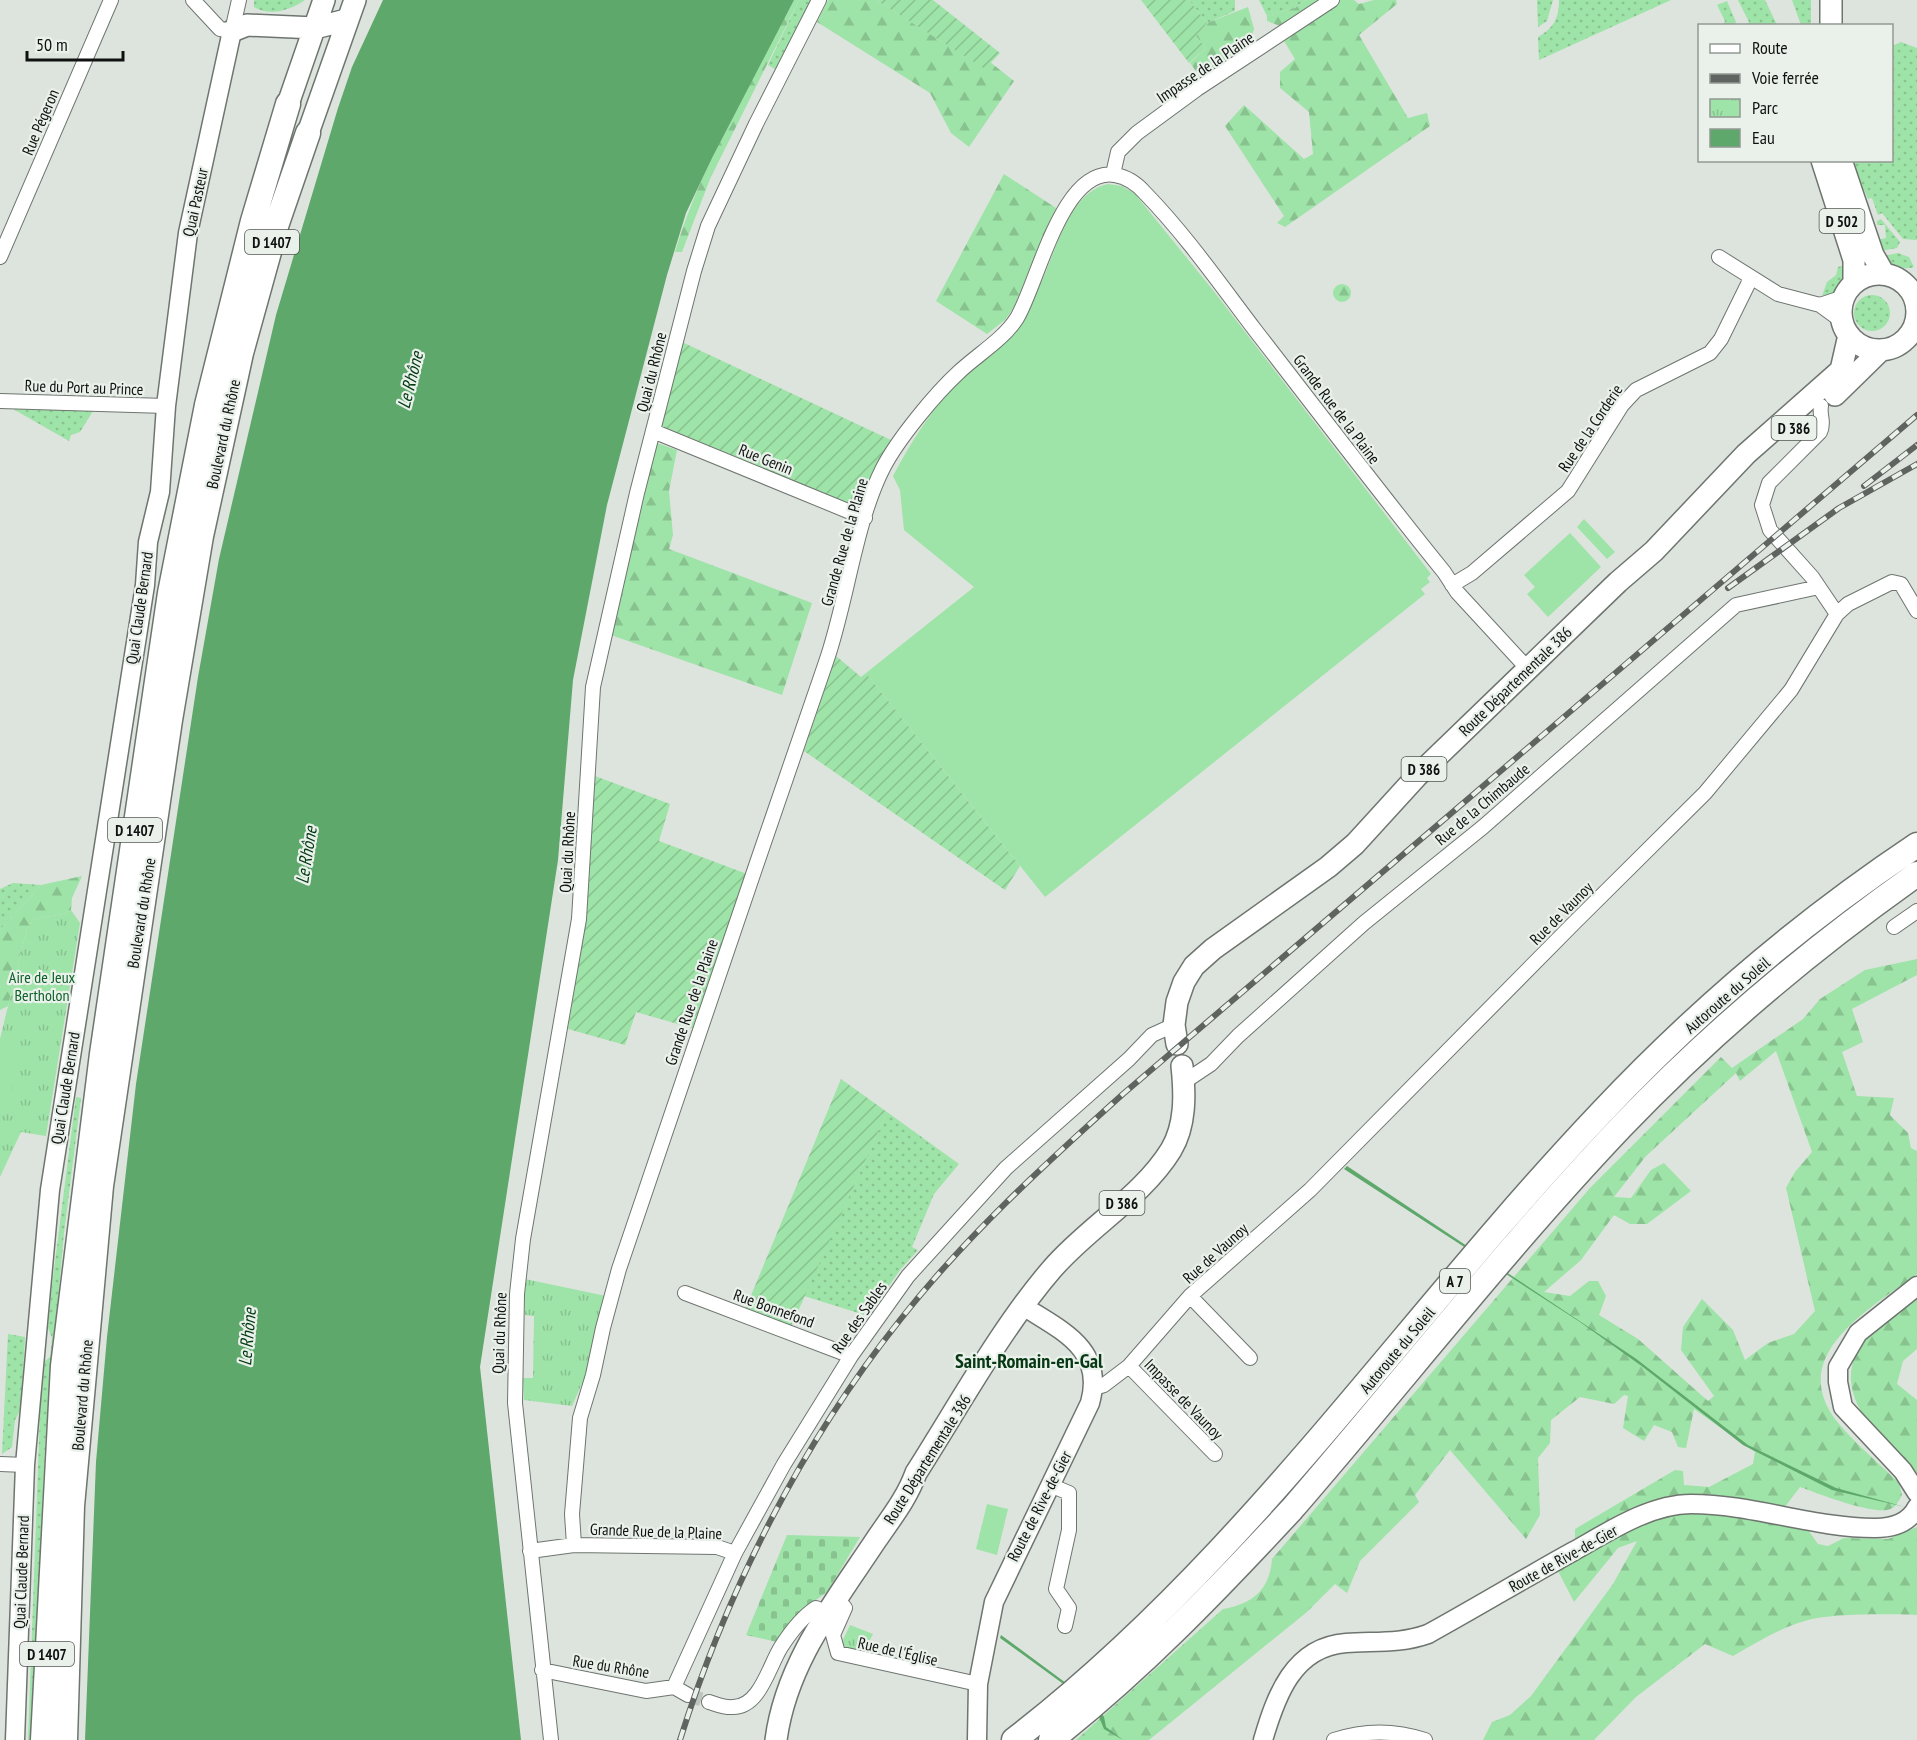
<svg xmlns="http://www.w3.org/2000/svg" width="1917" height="1740" viewBox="0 0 1917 1740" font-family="'PT Sans Narrow',sans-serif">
	<defs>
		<pattern id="grass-dots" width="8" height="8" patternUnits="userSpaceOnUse" patternTransform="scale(1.5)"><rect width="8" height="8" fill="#9ee3a7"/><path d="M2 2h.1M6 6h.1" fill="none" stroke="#87c28f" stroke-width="1.8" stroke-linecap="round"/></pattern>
		<pattern id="forest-firs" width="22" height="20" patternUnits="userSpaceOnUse" patternTransform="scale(1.5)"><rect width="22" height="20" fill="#9ee3a7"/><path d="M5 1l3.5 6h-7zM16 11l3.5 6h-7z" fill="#87c28f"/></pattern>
		<pattern id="cemetery-stones" width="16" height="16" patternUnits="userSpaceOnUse" patternTransform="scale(1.5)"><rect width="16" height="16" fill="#9ee3a7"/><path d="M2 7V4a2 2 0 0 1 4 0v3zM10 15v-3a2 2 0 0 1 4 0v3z" fill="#87c28f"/></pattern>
		<pattern id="park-tufts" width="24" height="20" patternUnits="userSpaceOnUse" patternTransform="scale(1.5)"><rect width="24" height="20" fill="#9ee3a7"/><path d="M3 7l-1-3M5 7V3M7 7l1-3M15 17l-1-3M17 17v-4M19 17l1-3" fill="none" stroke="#87c28f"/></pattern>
		<pattern id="garden-furrows" width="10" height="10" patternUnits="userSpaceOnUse" patternTransform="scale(1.5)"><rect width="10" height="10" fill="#9ee3a7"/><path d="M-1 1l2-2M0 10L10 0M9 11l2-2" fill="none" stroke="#87c28f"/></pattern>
	</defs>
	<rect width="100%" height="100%" fill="#dde4dd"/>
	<path fill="url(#grass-dots)" d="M254 0H305C290 10 270 17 254 7Z
		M799 0H813L778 71 768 65Z
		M1189 0H1235V11L1207 23Z
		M1259 0H1306L1295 8 1267 16Z
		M1537 0H1553L1547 21 1538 27Z
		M1559 0H1671L1539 60 1538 37C1554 28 1559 18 1559 0Z
		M1738 0H1765L1777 25H1747L1749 22Z
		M1792 0H1811V25H1801Z
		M1727 1 1736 22 1734 25H1723L1725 21 1717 5Z
		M1901 42 1917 48V240L1903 239 1882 213 1878 215 1872 198 1868 199C1863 185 1854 175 1849 161L1892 160V46Z
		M1881 219 1900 242 1897 248 1880 251 1877 240 1886 238 1885 225H1877V221Z
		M1898 253 1909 257 1914 267C1902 271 1890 265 1884 256Z
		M1849 264C1845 280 1842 293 1822 296L1827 282 1836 275 1838 267Z
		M1854 313a18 18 0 1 1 36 0a18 18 0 1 1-36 0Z
		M13 409 93 411 80 432 71 435 69 441Z
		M13 883 41 885 0 930V889Z
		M76 1097 81 1098 64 1233 45 1445 32 1740H28L40 1412 45 1361 50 1357 52 1338 48 1328 52 1285Z
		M887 1112 959 1164 934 1194 912 1247 918 1250 900 1270 868 1316 804 1296Z
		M8 1334 25 1337 21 1409 15 1420 12 1447 2 1454Z"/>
	<path fill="url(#forest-firs)" fill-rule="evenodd" d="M794 0H799L710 179 682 252H675C702 163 751 82 794 0Z
		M828 0H876L984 68 990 62 1014 81 969 147 951 133 930 93 817 22Z
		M1306 0H1325L1283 27 1267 21V16L1295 8Z
		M1340 0H1354L1359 4 1374 0H1396L1397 4 1359 35 1408 118 1427 113 1430 126 1285 227 1277 223 1284 216 1225 126 1244 105 1304 159 1313 154 1309 112 1280 88V72L1295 59 1284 41Z
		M1248 7 1254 29 1251 39 1201 78 1190 63 1206 48 1196 36 1207 23Z
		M1004 174 1056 208 1014 307 1006 319 987 334 936 301Z
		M1333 293a9 9 0 1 1 18 0a9 9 0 1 1-18 0Z
		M657 443 677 450 669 491 673 535 669 549 812 603 782 695 611 635Z
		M82 876 72 898 71 910 63 914 34 919 27 928 8 1006 0 1010V930L41 885Z
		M1917 959V975L1852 1009 1863 1042 1842 1052 1857 1096 1894 1098 1890 1115 1908 1133 1911 1148 1917 1151V1274C1874 1306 1792 1351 1831 1413 1843 1433 1881 1465 1899 1483L1902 1495C1899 1501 1895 1509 1887 1510 1868 1513 1819 1494 1800 1487L1784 1508 1709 1494 1666 1499 1575 1539V1529L1675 1470 1683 1471 1684 1485 1709 1487 1753 1464 1755 1452 1694 1409 1686 1448 1678 1447 1672 1432 1654 1425 1644 1441 1623 1428 1628 1396 1624 1395 1614 1404 1580 1397 1551 1420 1550 1443 1538 1458 1540 1515 1526 1539 1450 1450 1415 1495 1419 1502 1360 1561 1347 1593 1335 1584 1307 1612 1149 1740H1076L1223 1609C1253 1604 1270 1589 1272 1559L1590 1188 1721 1057 1732 1068 1803 1019 1820 999 1865 970ZM1776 1051 1812 1152 1795 1172 1786 1188 1815 1311 1794 1334 1768 1343 1745 1360 1733 1330 1702 1299 1683 1327 1681 1350 1714 1396 1708 1401 1638 1339 1599 1315 1606 1296 1598 1281H1589L1570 1296 1544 1292 1581 1260 1614 1215 1630 1224H1647L1691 1191 1664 1163 1651 1170 1631 1198 1614 1197 1646 1156 1736 1073 1740 1081Z
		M1917 1295V1349L1903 1361 1897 1384 1917 1400V1478C1882 1438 1822 1392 1867 1337 1880 1321 1901 1308 1917 1295Z
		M1704 1510 1754 1516 1808 1530 1818 1544 1828 1546 1844 1538 1888 1539 1917 1527V1615C1888 1614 1831 1613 1805 1621 1779 1628 1756 1643 1733 1656L1705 1644 1636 1697 1594 1740H1483L1492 1722 1510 1715 1531 1696 1613 1584 1637 1541 1618 1548 1574 1602 1558 1571C1609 1539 1643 1517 1704 1510Z"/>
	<path fill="url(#cemetery-stones)" d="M787 1535 860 1537 827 1592 805 1608 777 1642 746 1635Z"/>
	<path fill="url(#park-tufts)" d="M71 910 80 923 46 1136 21 1132 0 1177V1039L27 928 34 919 63 914Z
		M525 1279 606 1296 588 1370 572 1406 524 1400 523 1378H533L534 1316 525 1315Z
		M850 1625 873 1634 864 1651 846 1648 842 1642Z"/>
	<path fill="url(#garden-furrows)" d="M876 0H933L1000 53 985 69Z
		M1141 0H1189L1207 23 1196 36 1206 48 1189 63Z
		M682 342 891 440 873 472 864 500 856 506 660 426Z
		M836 656 861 677 866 673 1020 866 1005 890 804 751Z
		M595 776 670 804 659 841 747 874 695 1029 636 1012 625 1045 568 1029 584 930Z
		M841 1079 887 1112 791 1327 745 1310Z"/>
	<path fill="#9ee3a7" d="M1108 184 1122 186 1135 194 1212 289 1431 574 1427 578 1430 582 1421 589 1425 594 1045 897 866 673 974 587 904 530 900 490 893 476C911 441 933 409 959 378 979 353 1017 324 1033 298 1054 265 1064 193 1108 184Z
		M1584 519 1615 552 1607 559 1577 527Z
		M1570 533 1601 567 1548 617 1527 594 1535 587 1524 575Z
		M0 1051 19 1055 9 1102 0 1100Z
		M987 1504 1008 1509 997 1555 976 1549Z"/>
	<path fill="#5da86a" d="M383 0H794L712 158 686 213 667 275 607 505 573 680 558 860 480 1367 521 1740H85L96 1462 107 1337 136 1084 198 677 219 559 276 315 338 108 352 67Z
		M1347 1166 1635 1358 1748 1445 1836 1488 1905 1507 1832 1490 1743 1445 1643 1367 1580 1322 1344 1169Z
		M1001 1635 1097 1706 1104 1717 1106 1727 1123 1740 1104 1729 1095 1707 1000 1638Z"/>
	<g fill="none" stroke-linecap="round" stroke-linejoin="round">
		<path stroke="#bec4be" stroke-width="14" stroke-dasharray="14 7" stroke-linecap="butt" d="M688 1695 709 1702"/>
		<defs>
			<path id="street" d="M193 0 220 29 232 31 239 0
				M1113 174 1118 152 1137 133 1197 89 1332 0
				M0 257 111 0
				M1719 257 1778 294 1820 305 1842 321
				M1820 305 1844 297
				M0 401 166 406
				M1821 406C1819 416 1825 422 1820 432L1769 483 1762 505 1770 530 1812 577 1837 614
				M653 431 865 518
				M1452 585 1472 573 1568 491 1622 405 1636 390 1710 353 1721 339 1751 278
				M1894 927 1917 911
				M1184 1082 1211 1064 1238 1036 1364 923 1483 827 1736 605 1819 587
				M685 1293 851 1356
				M1190 1296 1250 1358
				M1129 1366 1215 1454
				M1094 1388 1104 1385 1129 1366 1190 1296 1310 1190 1574 923 1705 793 1791 690 1837 614 1848 604 1892 582 1901 584 1917 611
				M0 1464 25 1465
				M1050 1485 1069 1493V1530L1056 1589 1069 1608 1065 1626
				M574 1545 572 1514 580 1418 593 1375 603 1328 619 1269C688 1066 756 864 826 662 847 602 855 523 883 468 898 439 935 394 959 372 978 354 1003 340 1017 318 1038 283 1062 166 1115 175 1127 177 1137 184 1145 193 1185 234 1220 284 1255 330 1318 411 1379 492 1444 572L1457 592 1528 669
				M530 1551 574 1545 717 1547 735 1553
				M836 1597 845 1608 833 1635 838 1653 978 1684
				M542 1670 646 1691 674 1687
				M688 1695 674 1687 735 1553 784 1464 851 1356 908 1276 1006 1168 1129 1059 1152 1035 1174 1025
				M709 1702C716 1704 725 1708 733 1707 760 1707 769 1666 781 1647 790 1633 802 1617 816 1608L825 1612
				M551 1740 515 1403 517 1294 523 1239 579 919 593 687 637 493 694 271 708 226 756 124 819 0
				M1334 1740C1364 1730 1395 1730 1425 1740"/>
			<path id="secondary" d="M1917 1286 1858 1333 1838 1367V1382L1843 1407 1903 1471 1917 1493
				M15 1740 25 1465 50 1190 145 585 148 542 160 492 166 406 188 233 232 31
				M977 1740 978 1684 994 1602 1090 1403C1105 1349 1062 1331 1023 1306
				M1263 1740C1276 1696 1293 1647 1346 1643 1375 1641 1400 1644 1428 1634 1477 1607 1525 1578 1574 1551 1608 1532 1650 1504 1691 1504 1753 1504 1813 1528 1875 1528 1892 1528 1909 1523 1917 1507"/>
			<path id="primary" d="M1831 0V26
				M232 31 247 25 315 28 346 20
				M288 104 324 0
				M308 133 355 0
				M1822 160 1854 260V283
				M1841 160 1873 255 1884 274
				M1841 312a38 38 0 1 1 76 0a38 38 0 1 1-76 0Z
				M1835 395 1881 350
				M1177 1044 1174 1025 1177 1002 1184 982 1194 966 1213 949 1328 867 1355 844 1418 775 1618 582 1654 551 1746 454 1841 370 1849 335
				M776 1740C786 1663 835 1602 876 1540 891 1518 907 1498 916 1473 958 1407 1002 1327 1052 1269 1088 1227 1142 1197 1171 1150 1186 1125 1185 1094 1182 1066"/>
			<path id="highway" d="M43 1740 63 1366 102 1054 170 593 207 405 253 221 288 104
				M65 1740 72 1506 101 1186 170 720 201 536 241 353 277 223 308 133
				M1014 1740C1245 1562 1401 1324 1600 1114 1694 1014 1803 921 1917 845
				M1051 1740C1139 1671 1216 1591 1292 1509 1402 1382 1505 1249 1621 1127 1711 1033 1811 949 1917 874"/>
		</defs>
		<use href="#street" stroke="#6e756f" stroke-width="16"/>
		<use href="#secondary" stroke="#6e756f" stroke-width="21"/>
		<use href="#primary" stroke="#6e756f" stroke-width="24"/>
		<use href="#highway" stroke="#6e756f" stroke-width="27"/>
		<use href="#street" stroke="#fff" stroke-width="14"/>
		<use href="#secondary" stroke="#fff" stroke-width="18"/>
		<use href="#primary" stroke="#fff" stroke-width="21"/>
		<use href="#highway" stroke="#fff" stroke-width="24"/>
		<defs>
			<path id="rail" d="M1864 486 1917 445
				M1728 588 1839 508 1917 464
				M680 1740C727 1590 802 1443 900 1320 966 1236 1044 1165 1123 1094L1917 415"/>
		</defs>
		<use href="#rail" stroke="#606460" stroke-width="6"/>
		<use href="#rail" stroke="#eaf1eb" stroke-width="4" stroke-dasharray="11" stroke-linecap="butt"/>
	</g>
	<g text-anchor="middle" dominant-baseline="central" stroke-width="4.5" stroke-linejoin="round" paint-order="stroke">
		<g fill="#eaf1eb" stroke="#515552" stroke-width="1.5">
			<rect x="1819.5" y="209" width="45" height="24" rx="4.5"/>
			<rect x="245" y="230" width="54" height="24" rx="4.5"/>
			<rect x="1771.5" y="416" width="45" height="24" rx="4.5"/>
			<rect x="1401.5" y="757" width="45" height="24" rx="4.5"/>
			<rect x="108" y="818" width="54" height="24" rx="4.5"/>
			<rect x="1099.5" y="1191" width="45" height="24" rx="4.5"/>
			<rect x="1440" y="1269" width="30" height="24" rx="4.5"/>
			<rect x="20" y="1642" width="54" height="24" rx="4.5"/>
		</g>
		<g font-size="15" font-weight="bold" fill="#0f1210">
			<text x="1842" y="221">D 502</text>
			<text x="272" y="242">D 1407</text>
			<text x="1794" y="428">D 386</text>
			<text x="1424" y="769">D 386</text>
			<text x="135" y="830">D 1407</text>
			<text x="1122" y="1203">D 386</text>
			<text x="1455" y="1281">A 7</text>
			<text x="47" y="1654">D 1407</text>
		</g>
		<g font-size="16" fill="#0f1210" stroke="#eaf1eb">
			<text transform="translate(1205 67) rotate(-34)">Impasse de la Plaine</text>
			<text transform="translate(40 122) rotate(-67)">Rue Pégeron</text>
			<text transform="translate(195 202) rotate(-78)">Quai Pasteur</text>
			<text transform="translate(651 372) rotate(-76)">Quai du Rhône</text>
			<text transform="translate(84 387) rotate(2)">Rue du Port au Prince</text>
			<text transform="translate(1337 409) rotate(53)">Grande Rue de la Plaine</text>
			<text transform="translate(1590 428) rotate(-56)">Rue de la Corderie</text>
			<text transform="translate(223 434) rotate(-78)">Boulevard du Rhône</text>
			<text transform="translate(766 459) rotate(22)">Rue Genin</text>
			<text transform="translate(844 542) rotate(-74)">Grande Rue de la Plaine</text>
			<text transform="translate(139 608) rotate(-82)">Quai Claude Bernard</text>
			<text transform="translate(1515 681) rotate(-44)">Route Départementale 386</text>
			<text transform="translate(1482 804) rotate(-40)">Rue de la Chimbaude</text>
			<text transform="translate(567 852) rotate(-87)">Quai du Rhône</text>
			<text transform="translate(141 913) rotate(-81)">Boulevard du Rhône</text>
			<text transform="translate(1561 913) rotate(-45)">Rue de Vaunoy</text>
			<text transform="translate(1727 995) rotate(-41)">Autoroute du Soleil</text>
			<text transform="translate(691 1002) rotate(-71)">Grande Rue de la Plaine</text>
			<text transform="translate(65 1088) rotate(-81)">Quai Claude Bernard</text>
			<text transform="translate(1215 1253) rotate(-42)">Rue de Vaunoy</text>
			<text transform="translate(774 1308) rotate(20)">Rue Bonnefond</text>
			<text transform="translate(859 1317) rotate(-55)">Rue des Sables</text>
			<text transform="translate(499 1333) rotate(-88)">Quai du Rhône</text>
			<text transform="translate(1397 1350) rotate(-50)">Autoroute du Soleil</text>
			<text transform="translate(82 1395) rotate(-85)">Boulevard du Rhône</text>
			<text transform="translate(1184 1399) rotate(46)">Impasse de Vaunoy</text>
			<text transform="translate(927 1459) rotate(-58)">Route Départementale 386</text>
			<text transform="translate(1039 1506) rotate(-63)">Route de Rive-de-Gier</text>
			<text transform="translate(656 1531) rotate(2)">Grande Rue de la Plaine</text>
			<text transform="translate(1563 1558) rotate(-29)">Route de Rive-de-Gier</text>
			<text transform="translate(21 1572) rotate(-88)">Quai Claude Bernard</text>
			<text transform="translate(898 1651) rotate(13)">Rue de l'Église</text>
			<text transform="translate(611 1666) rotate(9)">Rue du Rhône</text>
		</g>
		<g font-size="16" fill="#0c6127" stroke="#eaf1eb">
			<text x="42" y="977">Aire de Jeux<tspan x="42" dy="18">Bertholon</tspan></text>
		</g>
		<g font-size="18" font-style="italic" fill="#003810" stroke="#eaf1eb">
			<text transform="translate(410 380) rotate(-76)">Le Rhône</text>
			<text transform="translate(306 855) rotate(-81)">Le Rhône</text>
			<text transform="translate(247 1337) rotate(-85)">Le Rhône</text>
		</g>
		<g font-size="20" font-weight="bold" fill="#073814" stroke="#eaf1eb">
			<text x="1029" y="1361">Saint-Romain-en-Gal</text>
		</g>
	</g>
	<rect x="1698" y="24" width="195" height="138" fill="#eaf1eb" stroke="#929893" stroke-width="1.5"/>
	<rect x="1710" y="44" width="30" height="9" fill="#ffffff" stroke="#929893" stroke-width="1.5"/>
	<text x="1752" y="54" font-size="18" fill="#0f1210">Route</text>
	<rect x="1710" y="74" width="30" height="9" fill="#606460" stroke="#929893" stroke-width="1.5"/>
	<text x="1752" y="84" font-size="18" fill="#0f1210">Voie ferrée</text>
	<rect x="1710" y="99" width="30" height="18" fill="url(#park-tufts)" stroke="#929893" stroke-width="1.5"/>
	<text x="1752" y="114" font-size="18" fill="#0f1210">Parc</text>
	<rect x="1710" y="129" width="30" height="18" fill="#5da86a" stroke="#929893" stroke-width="1.5"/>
	<text x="1752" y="144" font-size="18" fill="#0f1210">Eau</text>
	<path d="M27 51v9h96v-9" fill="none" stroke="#0f1210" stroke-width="3"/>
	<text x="36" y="51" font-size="18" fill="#0f1210" stroke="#eaf1eb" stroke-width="4.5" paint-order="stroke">50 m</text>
</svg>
